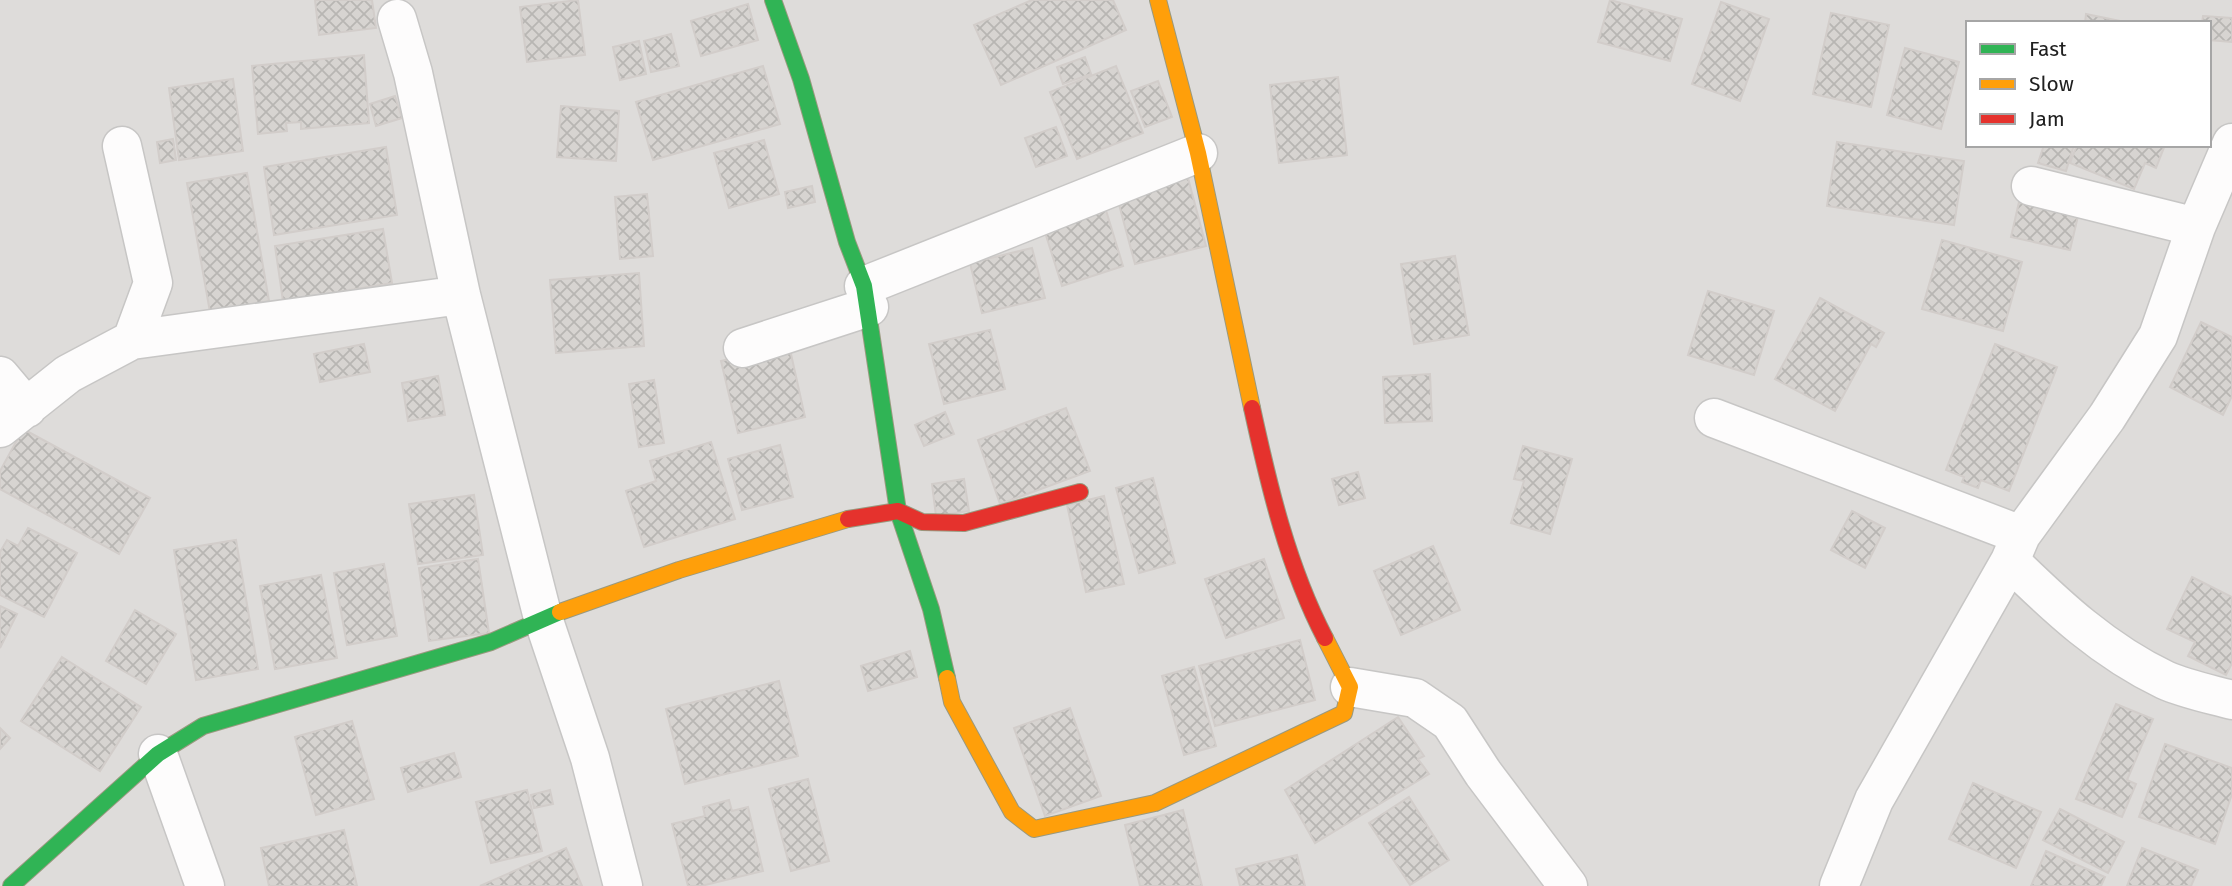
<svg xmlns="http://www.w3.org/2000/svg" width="2232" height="886" viewBox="0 0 2232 886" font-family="'Fira Sans',sans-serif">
	<defs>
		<pattern id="building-cross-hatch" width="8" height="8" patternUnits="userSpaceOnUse" patternTransform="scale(1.75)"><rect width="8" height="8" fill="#d7d4d1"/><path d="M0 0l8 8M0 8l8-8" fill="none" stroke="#b8b6b3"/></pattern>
	</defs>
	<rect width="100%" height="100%" fill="#efece9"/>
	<path fill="#dedcda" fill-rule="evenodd" d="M0 0H2232V886H0ZM1968 23H2209V145H1968Z"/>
	<path fill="url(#building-cross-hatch)" stroke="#d2cdca" stroke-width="2" d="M315 0H372L376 28 319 35Z
		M578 0 585 55 527 62 520 7Z
		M1032 0H1113L1126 30 1001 85 974 25Z
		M1610 0 1682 19 1670 61 1598 42Z
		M1721 2 1769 19 1740 101 1692 84Z
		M748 4 758 40 701 56 691 21Z
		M1831 13 1889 25 1871 107 1813 94Z
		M2086 14 2130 23H2085Z
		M2203 16 2232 18V42L2209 40V23H2202Z
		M671 34 679 66 651 72 644 41Z
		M639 41 646 74 620 80 613 47Z
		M1905 48 1959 62 1941 129 1887 115Z
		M364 55 369 123 301 129V122L286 123 287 131 258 134 252 66Z
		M1085 57 1091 74 1063 84 1057 67Z
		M763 66 780 124 653 160 636 102Z
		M1116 66 1143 133 1077 159 1050 92Z
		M1338 77 1347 155 1279 163 1270 85Z
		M233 79 243 151 179 160 169 88Z
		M1158 81 1172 117 1145 127 1131 91Z
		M395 96 402 118 376 126 370 104Z
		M561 106 619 111 616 161 557 157Z
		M1056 127 1067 156 1036 167 1025 138Z
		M173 139 176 160 160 163 157 142Z
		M764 140 779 194 729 208 714 153Z
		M1837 142 1964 161 1954 225 1827 206Z
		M2044 145H2074L2066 171 2038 163Z
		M2077 145H2165L2156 168 2145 163 2134 189 2070 163Z
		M386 147 397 215 274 235 264 167Z
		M247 173 269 301 210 312 187 183Z
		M1188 178 1206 246 1135 264 1117 197Z
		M812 186 815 202 788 208 785 192Z
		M647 194 653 256 620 259 615 197Z
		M2019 202 2078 216 2070 250 2011 237Z
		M1105 207 1123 266 1062 286 1043 226Z
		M383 229 392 283 283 301 275 246Z
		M1942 240 2022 262 2003 331 1922 309Z
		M1032 248 1045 298 982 313 970 263Z
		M1455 256 1469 335 1414 344 1401 264Z
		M639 273 644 346 556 353 550 280Z
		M1708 291 1774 311 1754 375 1688 355Z
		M1820 298 1884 333 1876 347 1871 344 1835 411 1775 379Z
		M2201 322 2232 337V396L2223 415 2170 387Z
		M990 330 1005 389 944 404 929 344Z
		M364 344 370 372 320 382 314 354Z
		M1995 344 2057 367 2009 491 1981 480 1978 488 1962 482 1964 477 1946 470Z
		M789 345 805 417 738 433 721 361Z
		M1430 374 1432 421 1385 423 1383 377Z
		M438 376 445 415 408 421 402 383Z
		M654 380 664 443 639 447 629 384Z
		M1066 408 1090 471 1000 504 978 440Z
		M945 412 954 434 924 446 915 425Z
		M23 429 150 498 119 554 0 489V471Z
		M711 442 735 519 644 547 626 491 656 481 650 461Z
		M780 445 793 497 742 510 728 459Z
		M1523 446 1572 459 1550 534 1511 523 1524 481 1514 479Z
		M1358 472 1365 498 1339 505 1332 479Z
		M1153 478 1175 563 1139 573 1116 488Z
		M964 479 969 511 936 516 932 484Z
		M474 495 483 555 418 564 409 504Z
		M1104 496 1124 584 1086 592 1067 505Z
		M1852 511 1885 528 1865 568 1831 550Z
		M28 528 77 553 44 617 0 595V552L7 540 18 546Z
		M236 540 258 669 196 680 174 550Z
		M1433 546 1460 610 1401 635 1374 571Z
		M478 559 489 633 429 641 419 568Z
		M1264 559 1284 618 1226 638 1205 579Z
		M384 564 397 636 347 645 334 573Z
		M321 575 337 658 275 669 260 586Z
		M2192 577 2232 597V663L2226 675 2188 656 2195 642 2167 629Z
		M0 606 17 614 0 648Z
		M135 610 176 634 146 684 106 661Z
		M1300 640 1315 700 1215 726 1199 666Z
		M910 651 917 677 868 691 861 666Z
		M62 657 141 707 100 771 21 721Z
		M1194 667 1216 746 1184 755 1162 676Z
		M779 681 798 756 685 784 666 709Z
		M2116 704 2153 719 2127 780 2136 784 2122 817 2076 799Z
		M1070 708 1101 796 1045 816 1014 728Z
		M1398 717 1424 756 1418 759 1429 774 1315 843 1285 790Z
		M352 721 374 799 316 815 295 737Z
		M0 728 10 738 0 749Z
		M2165 744 2232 768V794L2215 844 2139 817Z
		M454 753 461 777 408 792 401 768Z
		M808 779 829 861 791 871 769 789Z
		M1973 783 2041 812 2016 868 1949 839Z
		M527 790 542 851 491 863 476 802Z
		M550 790 553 804 534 808 531 795Z
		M1409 797 1449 860 1410 885 1369 823Z
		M729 800 732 811 748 807 763 871 701 886H688L672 824 705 816 703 807Z
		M2060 809 2124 842 2108 873 2043 840Z
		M1183 810 1202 886H1140L1125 825Z
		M344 830 357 886H269L261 848Z
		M566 848 582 886H480Z
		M2142 848 2198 870 2191 886H2127Z
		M2046 851 2105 877 2101 886H2031Z
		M1297 855 1305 886H1240L1236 869Z"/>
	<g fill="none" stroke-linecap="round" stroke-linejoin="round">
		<defs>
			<path id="street" d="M397 19 413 73 461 295 543 618 590 758 623 886
				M122 146 153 283 132 340
				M2031 186 2196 227
				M864 286 1198 153
				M743 348 869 307
				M0 376 27 408
				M1714 418 2021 535
				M0 428 68 374 132 340 461 295
				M2010 561C2057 607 2104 651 2165 680 2185 689 2210 694 2232 700
				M1350 687 1415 698 1450 722 1483 773 1568 886
				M158 754 205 886
				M1839 886 1874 800 2010 561 2021 535 2107 417 2158 336 2196 227 2232 143"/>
			<path id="fast" d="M773 0 801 79 847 242 864 286 898 511 931 609 947 678
				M11 886 158 754 203 726 491 642 560 612"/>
			<path id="slow" d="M1158 0 1198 153 1252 408
				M560 612 679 570 848 519
				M947 678 952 702 1012 812 1034 829 1155 803 1344 713 1350 687 1325 638"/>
			<path id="jam" d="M1252 408C1269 486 1288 567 1325 638
				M848 519 898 511 922 522 964 523 1080 492"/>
		</defs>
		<use href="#street" stroke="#c7c6c5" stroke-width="41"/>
		<use href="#fast" stroke="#99997f" stroke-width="18"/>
		<use href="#slow" stroke="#99997f" stroke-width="18"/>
		<use href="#jam" stroke="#99997f" stroke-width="18"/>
		<use href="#street" stroke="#fdfcfc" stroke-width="38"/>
		<use href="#fast" stroke="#30b455" stroke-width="16"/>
		<use href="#slow" stroke="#ff9f0a" stroke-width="16"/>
		<use href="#jam" stroke="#e5322d" stroke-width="16"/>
	</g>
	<rect x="1966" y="21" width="245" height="126" fill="#ffffff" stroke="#a6a6a6" stroke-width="2"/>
	<rect x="1980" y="44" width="35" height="10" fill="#30b455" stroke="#a6a6a6" stroke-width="2"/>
	<text x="2029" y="56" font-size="21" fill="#202020">Fast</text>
	<rect x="1980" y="79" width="35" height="10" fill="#ff9f0a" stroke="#a6a6a6" stroke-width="2"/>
	<text x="2029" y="91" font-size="21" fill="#202020">Slow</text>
	<rect x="1980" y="114" width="35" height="10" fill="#e5322d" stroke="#a6a6a6" stroke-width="2"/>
	<text x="2029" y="126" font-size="21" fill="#202020">Jam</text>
</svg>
